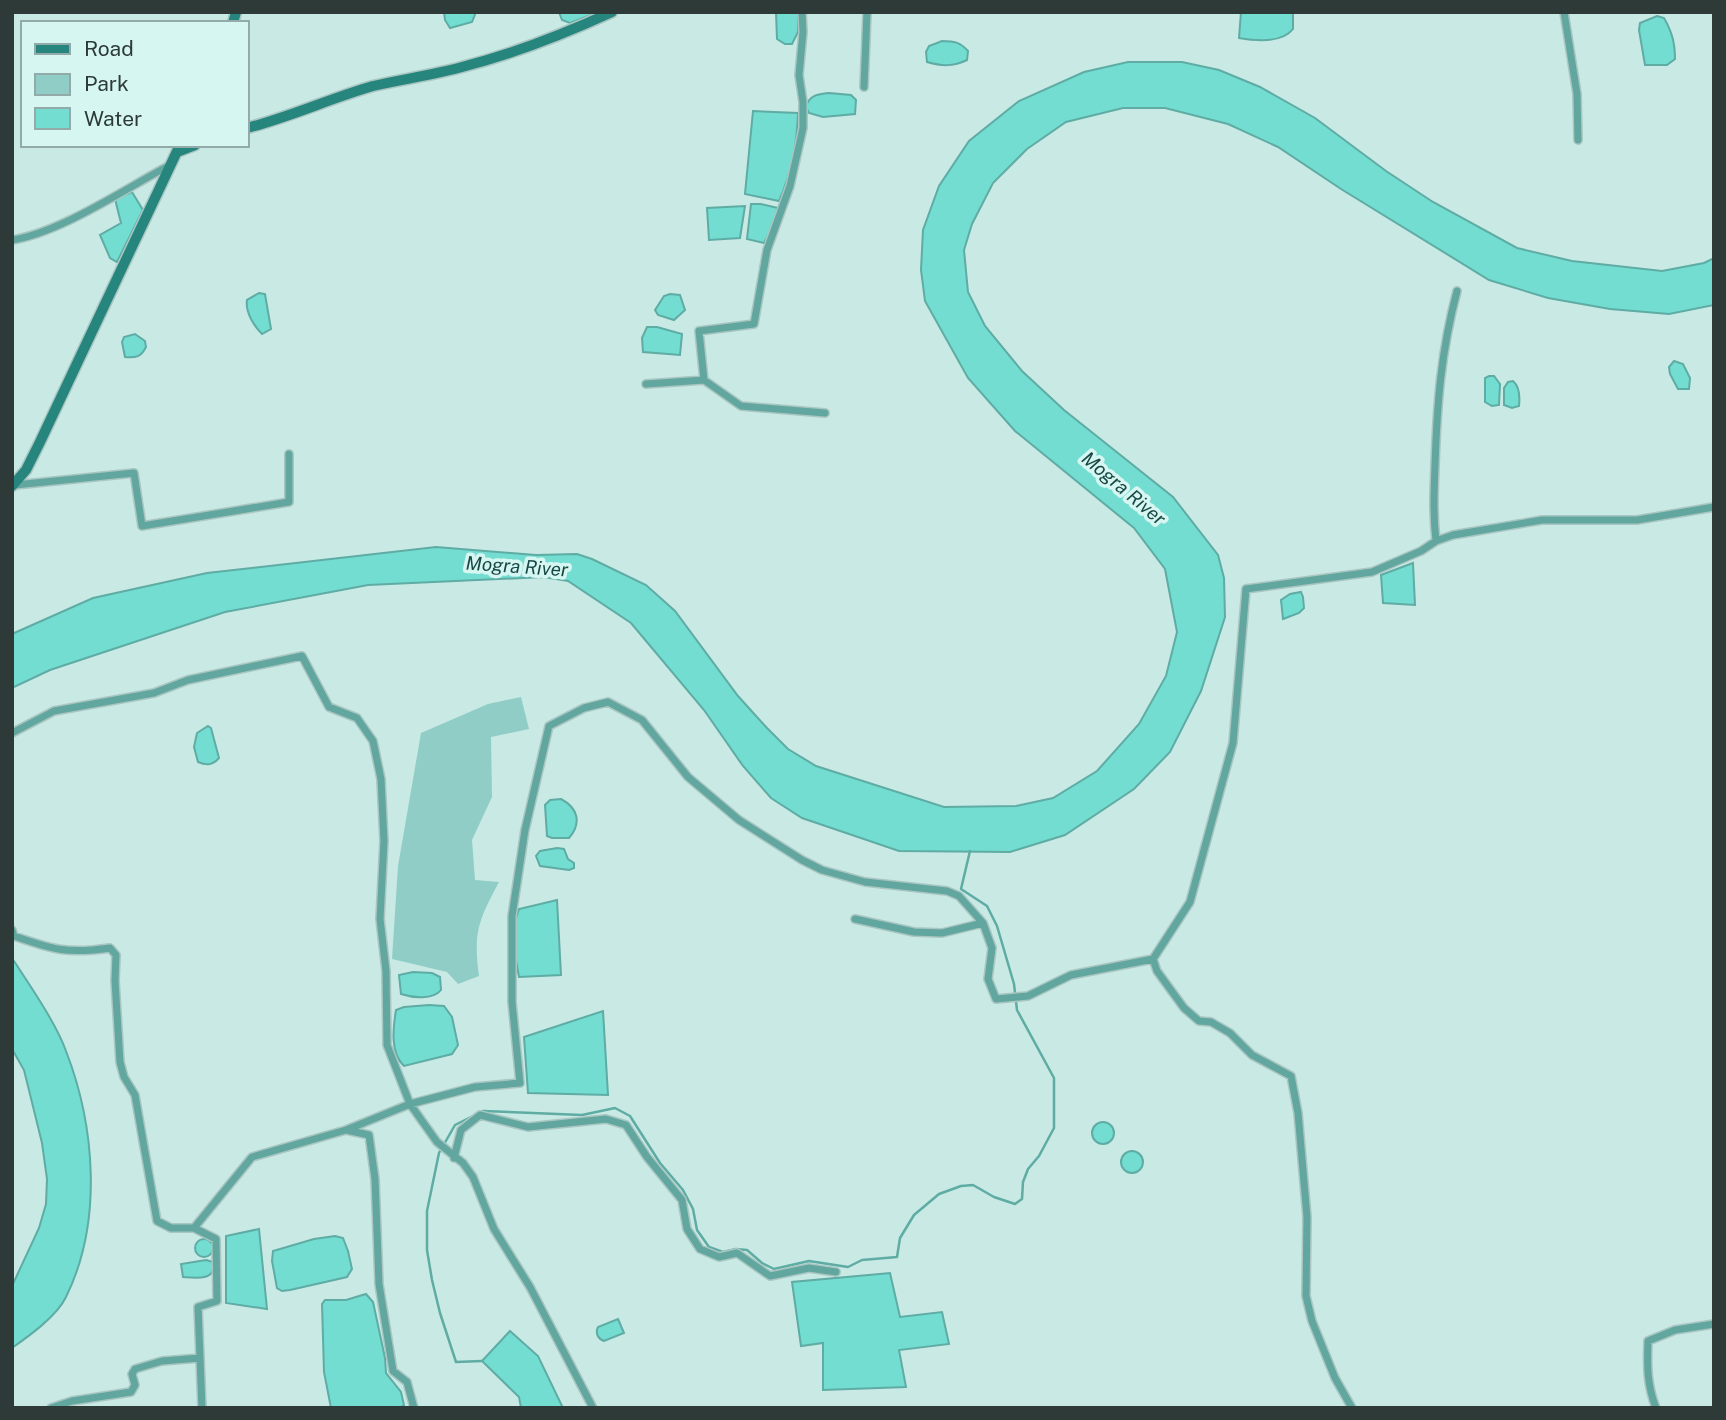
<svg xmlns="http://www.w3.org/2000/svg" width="1726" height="1420" viewBox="0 0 1726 1420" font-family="'Public Sans',sans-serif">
	<rect width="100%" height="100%" fill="#c9e9e4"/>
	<path fill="#90cdc6" d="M521 697 529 729 491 737 492 797 472 840 475 880 499 882C479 920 473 931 479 976L458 984 447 972 392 959 398 866 421 733 488 704Z"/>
	<path fill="#73ddd2" stroke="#5eaca4" stroke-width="2" d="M444 12H476L472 22 450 28 445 20Z
		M559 12H599L570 23 562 20Z
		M776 12H798V32L792 44H785L777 39Z
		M1241 12H1293V29C1282 43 1256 41 1239 38Z
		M1657 16 1664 18C1672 32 1675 43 1675 59L1667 65H1645L1639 30 1640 23Z
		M942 41C954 41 960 42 968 51L967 60C953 67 941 66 927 62L926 52 929 46Z
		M1128 62H1182L1219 70 1260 87 1315 118 1386 171 1433 202 1517 248 1572 261 1662 271 1704 263 1714 258V305L1669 314 1610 309 1548 298 1489 280 1341 189 1278 147 1228 124 1165 108H1123L1066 122 1027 149 993 183 972 224 964 250 968 292 985 326 1022 371 1064 410 1173 497 1218 555 1224 578 1225 617 1201 691 1170 752 1134 789 1065 835 1010 852 899 851 802 818 771 798 743 766 704 710 631 623 568 581 544 577 368 585 225 612 50 670 12 688V634L93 598 207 573 436 547 536 555 577 554 592 559 646 585 675 611 738 696 767 728 788 749 816 766 944 807 1016 806 1053 798 1097 771 1139 724 1166 676 1177 632 1165 569 1134 528 1015 431 968 378 925 301 921 270 923 230 939 186 969 141 1019 101 1084 72Z
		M829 93 851 95 856 100 855 114 823 117 809 113 806 107C809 95 818 94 829 93Z
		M753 111 798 113C797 145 792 172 779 201L745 194Z
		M132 192 143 210 117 262 110 258 100 235 121 223 115 199Z
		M751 204H761L778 208 773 227 764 243 747 239Z
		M745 206 740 238 709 240 707 208Z
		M259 293 265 294 271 329 262 334C254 326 245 312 247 300Z
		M670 294 680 295 685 310 674 320 658 315 655 310 664 296Z
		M647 327H657L682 334 680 355 643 352 642 338Z
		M135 334 145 341 146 347C141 357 136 358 125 357L122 342 124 337Z
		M1674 361 1683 364 1690 378 1689 389H1678L1670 374 1669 367Z
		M1489 376H1494L1500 384 1499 405 1492 406 1485 402V378Z
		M1513 381C1520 387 1520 397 1519 406L1512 408 1504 405V388L1508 382Z
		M1413 563 1415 605 1383 603 1381 575Z
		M1301 592 1303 597 1304 608 1299 613 1283 619 1281 600 1290 594Z
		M208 726 211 728 219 758C213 765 207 766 198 762L194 747 197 733Z
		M561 799C578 808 582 823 569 838H552L547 836 545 805 550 800Z
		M557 848 564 849 568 859 574 863V868L569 870 540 866 536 856 540 851Z
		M557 900 561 975 519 977 511 933 519 909Z
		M12 958C29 984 56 1023 66 1051 95 1126 103 1222 66 1297 57 1316 29 1336 12 1348V1286L39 1228 46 1204 47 1179 42 1143 24 1070 12 1049Z
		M413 972 432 973 440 977 441 990C433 1000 413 998 401 994L399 975Z
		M429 1005 444 1006 452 1017 458 1045 452 1054 404 1066C390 1053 393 1028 396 1010L404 1007Z
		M603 1011 608 1095 528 1093 524 1037Z
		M1092 1133a11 11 0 1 1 22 0a11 11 0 1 1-22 0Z
		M1121 1162a11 11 0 1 1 22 0a11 11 0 1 1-22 0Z
		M259 1229 267 1309 226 1303V1236Z
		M335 1236 343 1238 348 1251 352 1269 347 1277 290 1290 282 1291 277 1288 272 1261 273 1251 314 1239Z
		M195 1248a9 9 0 1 1 18 0a9 9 0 1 1-18 0Z
		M206 1260 213 1262C217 1281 196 1278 183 1277L181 1264Z
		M890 1273 900 1317 942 1312 949 1344 899 1350 906 1387 823 1390V1343L801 1346 792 1282Z
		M366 1294 373 1302 385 1358 386 1373 401 1392 404 1405 400 1408H331L324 1372 322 1304 325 1300H346Z
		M618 1319 624 1333 604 1341C598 1339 595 1333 598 1327Z
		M510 1331 538 1356 563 1408H521L519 1397 482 1361Z"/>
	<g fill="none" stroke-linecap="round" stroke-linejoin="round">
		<path stroke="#5eaca4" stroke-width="2.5" d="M482 1361 456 1362 440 1313 432 1280 427 1250V1211L439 1153 455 1125 483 1111 582 1115 615 1108 630 1116 660 1163 683 1190 693 1209 697 1230 709 1247 723 1252 736 1249 747 1250 762 1263 774 1269 809 1261 848 1267 862 1260 897 1257 900 1238 914 1215 939 1194 961 1186 973 1185 994 1197 1015 1204 1022 1199 1023 1182 1028 1169 1039 1156 1054 1128V1078L1017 1010 1014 984 997 926 987 906 961 889 970 851"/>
		<defs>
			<path id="street" d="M1564 12 1577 94 1578 140
				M864 87 867 12
				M12 240C62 232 126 188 172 164
				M1457 291C1441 352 1437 403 1435 466 1434 492 1433 515 1436 541L1453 535 1542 520H1637L1714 507
				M704 380 741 406 825 413
				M646 384 704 380 699 331 754 324 767 250 790 186 803 128V102L799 75 803 32 802 12
				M15 485 134 473 142 526 289 502V454
				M12 733 54 711 154 693 188 680 302 656 329 707 357 718 373 741 381 779 384 841 380 919 386 971 387 1045 410 1104 437 1142 463 1163 473 1177 494 1229 530 1287 593 1408
				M855 919 914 932 942 933 983 923 992 948 988 979 996 999 1028 996 1071 975 1153 959
				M12 930 14 936C54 950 68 954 110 948L116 955 115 981 120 1062 124 1077 135 1095 157 1221 171 1228H194
				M454 1158 461 1130 480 1115 528 1127 606 1119 626 1125 647 1157 682 1200 687 1229 700 1249 719 1257 737 1253 770 1276 809 1268 836 1272
				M51 1408 72 1401 131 1392 135 1385 132 1374 135 1369 162 1361 200 1358
				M202 1408 198 1307 217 1301 216 1239 194 1228 252 1157 346 1130
				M414 1408 407 1382 393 1371 379 1284 375 1179 369 1135 346 1130 410 1104 475 1087 520 1083 512 1002V916L525 830 549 726 584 708 608 702 642 720 688 777 739 820 802 860 822 870 865 882 947 891 959 896 983 923
				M1352 1408 1335 1378 1312 1321 1306 1296 1307 1217 1298 1113 1291 1076 1252 1055 1230 1033 1211 1022 1199 1021 1184 1008 1157 971 1153 959 1190 902 1233 743 1246 589 1372 572 1421 551 1436 541
				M1656 1408C1647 1385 1647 1366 1648 1341L1675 1330 1714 1324"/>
			<path id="secondary" d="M233 23 236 12
				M247 128C290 117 331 98 373 86 403 79 433 75 462 67 513 54 564 34 612 12
				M177 152 195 145
				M12 486 26 470 40 442 180 145"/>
		</defs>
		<use href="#street" stroke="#aac6c2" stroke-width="10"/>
		<use href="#secondary" stroke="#aac6c2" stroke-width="13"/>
		<use href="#street" stroke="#61a79f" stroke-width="7"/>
		<use href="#secondary" stroke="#26857d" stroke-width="10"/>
	</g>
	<g text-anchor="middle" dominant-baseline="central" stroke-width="7" stroke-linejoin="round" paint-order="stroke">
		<g font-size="19" font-style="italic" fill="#184844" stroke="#d6f6f2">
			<text transform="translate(1124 488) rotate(40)">Mogra River</text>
			<text transform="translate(517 566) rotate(4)">Mogra River</text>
		</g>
	</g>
	<rect width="1726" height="1420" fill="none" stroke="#2d3a38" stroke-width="28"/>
	<rect x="21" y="21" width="228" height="126" fill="#d6f6f2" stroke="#92aba8" stroke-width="2"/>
	<rect x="35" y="44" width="35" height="10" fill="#26857d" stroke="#92aba8" stroke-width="2"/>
	<text x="84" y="56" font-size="21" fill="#2d3a38">Road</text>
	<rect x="35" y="74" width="35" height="21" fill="#90cdc6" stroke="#92aba8" stroke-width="2"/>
	<text x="84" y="91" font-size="21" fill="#2d3a38">Park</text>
	<rect x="35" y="108" width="35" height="21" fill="#73ddd2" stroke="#92aba8" stroke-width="2"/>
	<text x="84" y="126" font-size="21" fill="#2d3a38">Water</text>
</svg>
